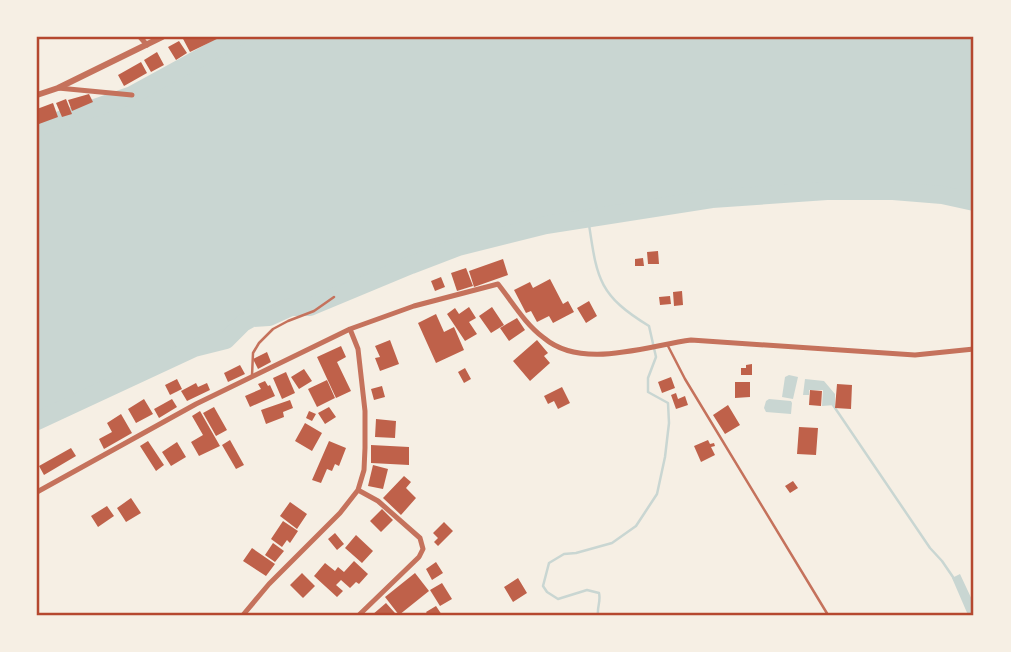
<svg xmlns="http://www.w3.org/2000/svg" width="1011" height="652" viewBox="0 0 1011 652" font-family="Commissioner,sans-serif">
	<rect width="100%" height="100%" fill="#f6efe4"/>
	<path fill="#c9d6d2" d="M238 37H974V202L942 195 893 191H827L712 199 546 225 458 247 411 265 310 307H291L269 317 252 318 243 323 226 340 194 348 37 421V128L132 95Z
		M789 375 798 377 793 399 782 397 785 377Z
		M805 379 824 381 835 394V405L822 406 823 390H809V395H803Z
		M769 399 791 401 792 403 791 414 766 412 764 408 766 401Z
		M960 574 974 604V613L968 615 952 578Z"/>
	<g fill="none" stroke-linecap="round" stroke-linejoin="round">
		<path stroke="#c9d6d2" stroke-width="2.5" d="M588 218C597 276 596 294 649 326L656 357 648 378V392L668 403 669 423 665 457 657 494 636 526 612 543 576 553 564 554 549 563 543 586 547 592 558 599 587 590 599 593C601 601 597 607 598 615
			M833 405 930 548 942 561 955 580"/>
		<path stroke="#c9d6d2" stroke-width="18" d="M37 128 132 95 238 37
			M37 421 194 348 226 340 243 323 252 318 269 317 291 307H310L411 265 458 247 546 225 712 199 827 191H893L942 195 974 202"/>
	</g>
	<path fill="#bf614a" d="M182 37H221L190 52Z
		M179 41 187 53 176 60 168 47Z
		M157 52 164 65 151 72 144 60Z
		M141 62 147 73 124 86 118 75Z
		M89 94 93 102 72 111 68 100Z
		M66 99 72 114 62 117 56 103Z
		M53 103 58 117 39 124 38 122 37 123V109Z
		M658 251 659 264H648L647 252Z
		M643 258 644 266H635V259Z
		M503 259 508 275 474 287 469 271Z
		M466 268 473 286 457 291 451 273Z
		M441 277 445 287 435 291 431 281Z
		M550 279 563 304 568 301 574 312 553 323 549 316 537 322 531 311 526 313 514 290 530 282 533 288Z
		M682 291 683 305 674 306 673 292Z
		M670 296 671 304 660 305 659 297Z
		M589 301 597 316 586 323 577 308Z
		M469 307 476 318 469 322 477 334 465 341 447 314 455 308 459 314Z
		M492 307 504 325 491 333 479 316Z
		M436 314 444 332 454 327 464 350 436 363 418 323Z
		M517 318 525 330 509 341 500 328Z
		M390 340 399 364 380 371 375 358 380 357 375 346Z
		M537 340 548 353 544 356 550 363 530 381 513 361Z
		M341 346 346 357 337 362 351 391 336 398 317 357Z
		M267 352 271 362 258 369 253 359Z
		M752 364V375H741V368H746V365Z
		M240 365 245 374 228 382 224 373Z
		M465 368 471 379 464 383 458 372Z
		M304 369 312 381 299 389 291 377Z
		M286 372 295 393 282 399 273 378Z
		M671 377 675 388 662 393 658 382Z
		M177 379 182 389 170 395 165 385Z
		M327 380 335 398 317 407 308 389Z
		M265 381 268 386 270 385 275 396 250 407 245 396 261 389 258 384Z
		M735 382H750V397L735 398Z
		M196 383 198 387 207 383 210 390 187 401 181 391Z
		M837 384 852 385 851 409 835 408Z
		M382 386 385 397 374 400 371 389Z
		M562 387 570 403 558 409 554 401 548 404 544 396Z
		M810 390 822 391 821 406 809 405Z
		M676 393 678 399 685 396 688 405 676 409 671 395Z
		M144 399 153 414 136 423 128 409Z
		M172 399 177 407 159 418 154 409Z
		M290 400 293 408 283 412 284 417 266 424 261 410Z
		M728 405 740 425 725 434 713 415Z
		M214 407 227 430 216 436 203 413Z
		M329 407 336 417 325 424 318 413Z
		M200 411 220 446 199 456 191 442 203 435 192 416Z
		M309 411 316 414 312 421 306 418Z
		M121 414 132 433 104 449 99 439 112 432 107 423Z
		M376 419 396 421 395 438 375 437Z
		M305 423 322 433 312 451 295 441Z
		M799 427 818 428 816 455 797 454Z
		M230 440 244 465 236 469 222 445Z
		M708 440 710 444 714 443 715 446 711 447 715 455 701 462 694 446Z
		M148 441 164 465 156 471 140 446Z
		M329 441 346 448 339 466 335 464 332 471 327 469 321 483 312 480Z
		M177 442 186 457 171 466 162 452Z
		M371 445 409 447V465L371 463Z
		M71 448 76 456 44 475 39 466Z
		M373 465 388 469 383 489 368 486Z
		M404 476 411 482 406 488 416 498 401 515 383 498Z
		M793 481 798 488 790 493 785 486Z
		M131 498 141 513 126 522 117 508Z
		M290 502 307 514 297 529 280 516Z
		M107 506 114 516 98 527 91 516Z
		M382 509 393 520 381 532 370 521Z
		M283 521 298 531 290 543 287 540 282 547 271 539Z
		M444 522 453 531 438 546 434 542 438 538 433 533Z
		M335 533 344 544 337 550 328 539Z
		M356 535 373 551 362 563 345 548Z
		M273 543 284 551 275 562 265 555Z
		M252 548 275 564 266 576 243 561Z
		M354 561 368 574 359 584 356 582 350 588 341 580 336 585 343 591 337 597 314 576 325 563 335 571 338 567 344 572Z
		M436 562 443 573 432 580 426 569Z
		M302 573 315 586 303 598 290 585Z
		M415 573 429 591 399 615 385 597Z
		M518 578 527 593 513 602 504 587Z
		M442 583 452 599 440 606 430 590Z
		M386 603 395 613 392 615H372Z
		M436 606 442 615H428L426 612Z"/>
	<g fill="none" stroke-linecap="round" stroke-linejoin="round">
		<path stroke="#c5725c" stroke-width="2.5" d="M668 346 685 379 828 615
			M252 376 253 353 259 343 273 329 288 321 314 311 334 297"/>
		<path stroke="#c5725c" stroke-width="5" d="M140 37 147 45
			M58 88 132 95
			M358 490 378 501 420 538 423 549 419 557 359 615
			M37 492 196 404 350 329 414 306 498 284C513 303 525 324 544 338 582 370 646 346 691 340L915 355 974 349
			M243 615 269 584 340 513 358 490 364 470 365 448V411L358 349 350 329"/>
		<path stroke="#c5725c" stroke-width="6" d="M37 95 58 88 162 37"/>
	</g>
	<rect width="1011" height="652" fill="none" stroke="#f6efe4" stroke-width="77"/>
	<rect x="38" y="38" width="934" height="576" fill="none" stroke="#b5482f" stroke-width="2.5"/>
</svg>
